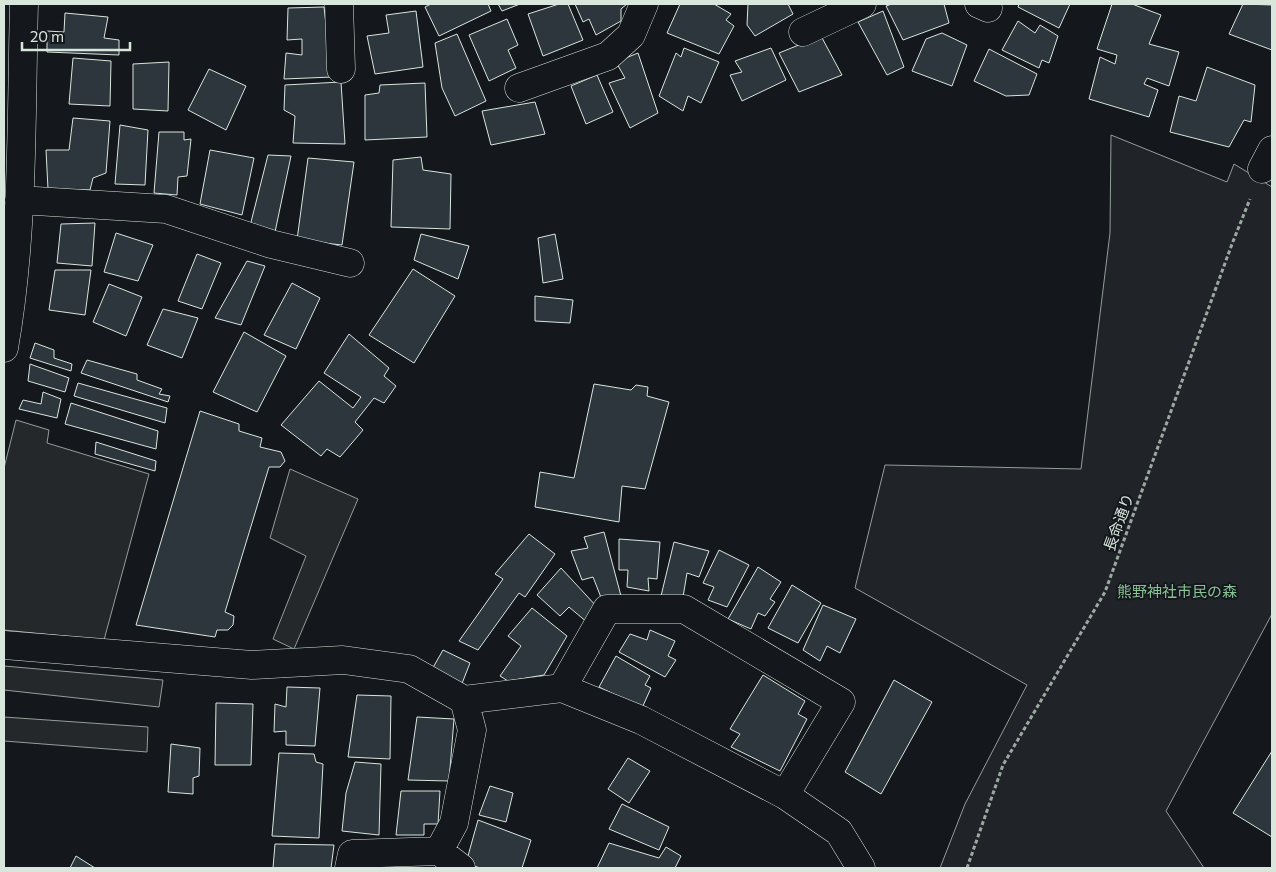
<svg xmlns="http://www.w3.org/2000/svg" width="1276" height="872" viewBox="0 0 1276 872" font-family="Commissioner,'Noto Sans JP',sans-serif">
	<rect width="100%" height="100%" fill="#14181c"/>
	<path fill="#202428" stroke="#939e99" d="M1111 135 1227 182 1234 164 1272 187V614L1166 811 1204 868H940L965 804 1027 685 855 588 885 465 1081 469 1110 233Z"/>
	<path fill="#24282b" stroke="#939e99" d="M16 420 49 430 47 443 149 474 104 640 4 630V468Z
		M290 469 358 499 294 649 273 639 306 556 270 538Z
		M4 666 163 680 159 707 4 690Z
		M4 717 148 727 147 752 4 741Z"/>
	<path fill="#2c363c" stroke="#d8e6dc" d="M431 4H488L491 11 439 36 425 7Z
		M498 4H520L502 11Z
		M559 4H568L583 40 543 56 528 14Z
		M575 4H627L621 9V21L596 35 589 19 583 22Z
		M680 4H714L731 14 726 20 734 26 719 54 667 33Z
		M748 4H788L793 14 755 36 747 25Z
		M892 4H944L949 23 903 40 886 6Z
		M1019 4H1070L1059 28 1018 7Z
		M1112 4H1132L1161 15 1149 44 1179 52 1169 86 1147 78 1144 84 1158 90 1149 117 1089 99 1100 57 1115 64 1117 55 1097 49Z
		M1243 4 1272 5V50L1229 34Z
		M324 7 332 77 284 79 286 53 302 55V39L287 40 288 8Z
		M416 11 423 67 375 74 367 36 389 33 386 15Z
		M883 11 904 67 887 75 858 22Z
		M65 13 108 17 104 38 119 40V55L47 52V31L64 32Z
		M507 19 518 45 508 50 516 68 489 81 469 35Z
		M1018 21 1035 33 1040 25 1058 36 1049 63 1042 60 1039 68 1002 50Z
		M942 33 967 45 952 86 912 71 926 39Z
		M457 34 486 101 455 116 442 88 435 43Z
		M821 36 842 75 799 92 779 53Z
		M684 48 719 62 701 103 688 96 683 111 659 96 676 53 681 57Z
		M771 48 786 80 742 101 730 75 742 72 735 61Z
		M989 49 1037 74 1029 95 1006 96 974 81Z
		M638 53 658 113 630 128 609 83 625 78 616 62Z
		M73 58 111 61 110 106 69 104Z
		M169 62 168 111 133 109V64Z
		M1207 67 1255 85 1251 122 1244 120 1229 147 1170 132 1179 96 1196 101Z
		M209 69 246 86 226 130 188 110Z
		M597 75 613 112 586 124 571 86Z
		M341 82 345 144 293 143 295 116 284 110 285 85Z
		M425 83 427 137 365 140V95L379 93 380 85Z
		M535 102 545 134 491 145 482 111Z
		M73 118 110 121 106 173 93 178 90 190 48 189 46 150H69Z
		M120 125 148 130 145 185 115 184Z
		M159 132H184V140L191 139 187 176 178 177 177 195 154 193Z
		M210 150 254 158 242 215 200 204Z
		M268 155 291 156 275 232 250 226Z
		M421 157 423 170 451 174 450 229 391 227 393 160Z
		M308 158 354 162 342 245 297 240Z
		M95 223 92 266 57 263 61 224Z
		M116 233 153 245 138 281 104 272Z
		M421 234 469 246 458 279 414 260Z
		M555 234 563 279 543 283 538 238Z
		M197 254 221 263 202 309 178 301Z
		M247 261 265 266 241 325 215 318Z
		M413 269 455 296 414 363 369 335Z
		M55 270H91L85 315 49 310Z
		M292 283 320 298 296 349 264 335Z
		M109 284 142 297 126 336 93 322Z
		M535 296 573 300 570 323 535 321Z
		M163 309 198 318 182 358 147 345Z
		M244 332 286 356 257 412 213 392Z
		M349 334 389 368 384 376 396 386 384 403 374 398 355 422 363 430 340 457 327 449 321 456 281 425 319 381 353 408 361 397 324 373Z
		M35 343 54 350V358L72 364 71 371 30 358Z
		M87 360 137 374V380L162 389 159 394 170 396 168 402 81 373Z
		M30 364 69 378 65 392 28 381Z
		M78 383 167 408 165 423 74 396Z
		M594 384 631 390 636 385 648 387 647 396 669 402 645 489 622 486 619 522 535 507 540 472 574 478Z
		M43 392 61 399 57 418 19 409 23 400 41 404Z
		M71 403 158 431 156 449 65 424Z
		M200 411 239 424V431L262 438 260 447 281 452 285 461 280 467H269L225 612 234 616 233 625 228 630H217L215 637 136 625Z
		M96 442 156 461 155 471 95 454Z
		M604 532 621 596 602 600 593 577 582 580 571 551 588 548 584 537Z
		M529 534 555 554 525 597 519 593 478 650 459 641 503 579 495 574Z
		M619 539 660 542 657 579 648 578 649 591 627 587 628 570H619Z
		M674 542 709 551 699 577 687 573 683 597 661 596Z
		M719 550 749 565 727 607 708 600 714 587 703 583Z
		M758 567 781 582 770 599 775 602 765 616 758 613 751 629 728 619Z
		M561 568 598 608 588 623 569 607 560 616 537 595Z
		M792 585 821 603 798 643 768 628Z
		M823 605 856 619 840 653 827 646 820 661 803 650Z
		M532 608 567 636 544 675 508 681 500 676 521 646 508 636Z
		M650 630 675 641 668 656 676 660 665 677 619 652 630 634 647 640Z
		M443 650 470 663 461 686 431 671Z
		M616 656 650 676 645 685 651 688 642 708 599 687Z
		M763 675 805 701 798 714 807 719 780 771 731 747 740 734 730 729Z
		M894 680 932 702 881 794 845 772Z
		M287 687 320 688 315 746 286 745V731L274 732 275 704 286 707Z
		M357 695 391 696 390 759 348 757Z
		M216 703 253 704 251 765H215Z
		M417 717 454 719 449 781 408 780Z
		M171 744 200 748 199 776 193 778V794L168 792Z
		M1272 751V837L1233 813Z
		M279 753 314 754 316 762 323 764 319 838 272 836Z
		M628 758 650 771 629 803 608 789Z
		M355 762 381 764 379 835 342 831 346 793Z
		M490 786 513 793 506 822 479 815Z
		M401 791H440L438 824H424V835H396Z
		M622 804 669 827 659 850 609 829Z
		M478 820 531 840 522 868H480L466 863Z
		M609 843 659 858 666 847 681 856 675 868H597Z
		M275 844 334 845 331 868H273Z
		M76 856 95 868H70Z"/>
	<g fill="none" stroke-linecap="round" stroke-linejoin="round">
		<defs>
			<path id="minor" d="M339 4 341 69
				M979 4 988 8
				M803 32 862 4
				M519 88 608 56 631 35 644 4
				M1262 169 1272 150
				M19 200 166 209 271 244 350 263
				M4 348C24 235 21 118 24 4
				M4 645 252 665 343 660 409 669 464 700 472 730 454 823 439 851 461 868
				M562 688 607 609H684L841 702 785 795
				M464 700 562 688 641 720 785 795 839 832 861 868
				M349 868 352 854 439 851"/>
		</defs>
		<use href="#minor" stroke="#d8e6dc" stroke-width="29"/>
		<path stroke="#9da8a2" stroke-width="3" stroke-dasharray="4 2.5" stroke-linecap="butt" d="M967 868 1003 765 1105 592 1232 244 1250 199"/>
		<use href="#minor" stroke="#14181c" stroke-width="28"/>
	</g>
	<g text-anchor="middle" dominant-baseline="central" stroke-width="4" stroke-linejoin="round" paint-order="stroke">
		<g font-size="15" fill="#d8e6dc" stroke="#14181c">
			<text transform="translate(1118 522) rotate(-70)">長命通り</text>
		</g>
		<g font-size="15" fill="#8ac095" stroke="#14181c">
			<text x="1177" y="591">熊野神社市民の森</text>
		</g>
	</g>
	<rect width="1276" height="872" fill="none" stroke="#d8e6dc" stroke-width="10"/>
	<path d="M22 42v8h108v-8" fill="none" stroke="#d8e6dc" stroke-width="2.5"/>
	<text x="30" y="42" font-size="15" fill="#d8e6dc" stroke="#14181c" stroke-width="4" paint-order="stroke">20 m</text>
</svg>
